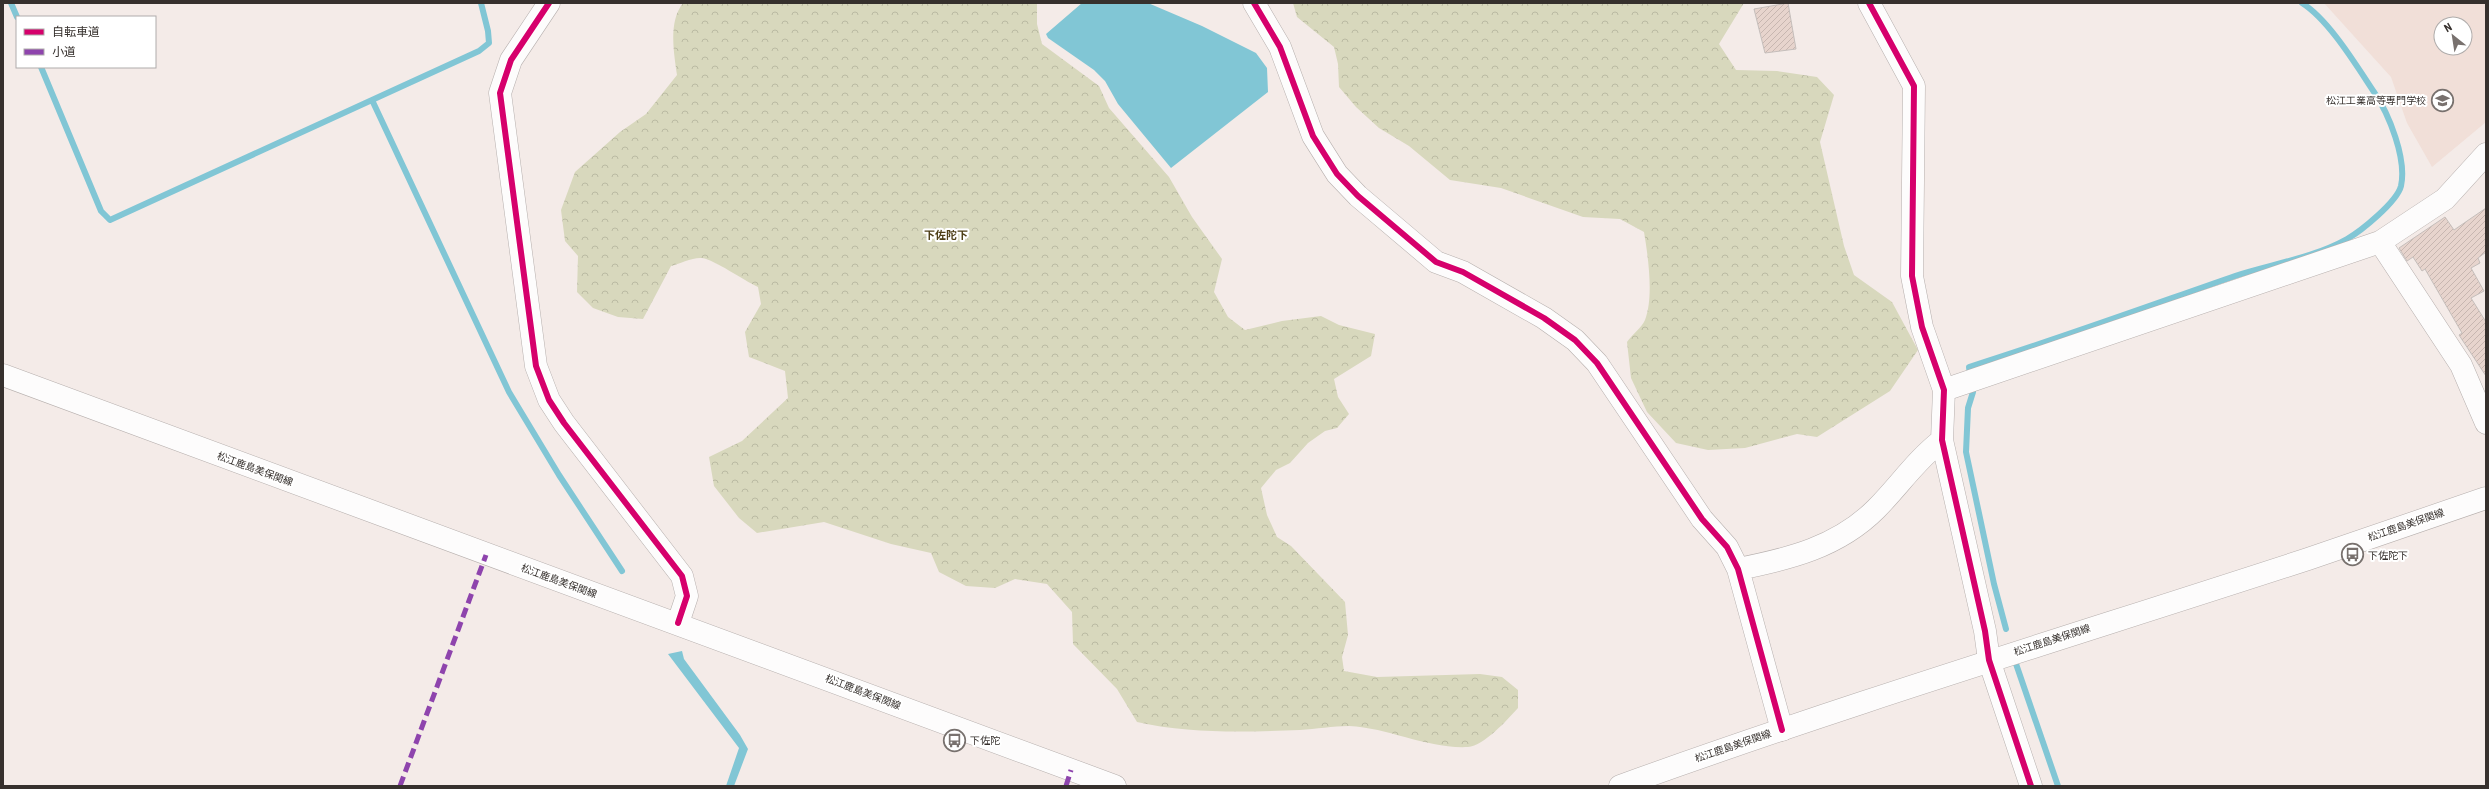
<svg xmlns="http://www.w3.org/2000/svg" width="2489" height="789" viewBox="0 0 2489 789" font-family="'Roboto Condensed','Noto Sans JP',sans-serif">
	<defs>
		<pattern id="forest-crowns" width="20" height="18" patternUnits="userSpaceOnUse"><rect width="20" height="18" fill="#d8d8bd"/><path d="M2 6a3 3 0 1 1 6 0M12 15a3 3 0 1 1 6 0" fill="none" stroke="#babaa3"/></pattern>
		<pattern id="building-hatch" width="6" height="6" patternUnits="userSpaceOnUse"><rect width="6" height="6" fill="#e7d4cd"/><path d="M-1 1l2-2M0 6l6-6M5 7l2-2" fill="none" stroke="#c7b6b0"/></pattern>
	</defs>
	<rect width="100%" height="100%" fill="#f4ebe8"/>
	<path fill="#f1dfd8" fill-rule="evenodd" d="M2324 3H2486V122L2432 167 2407 123 2391 77ZM2441 24H2465V48H2441Z"/>
	<path fill="url(#forest-crowns)" d="M683 3H1037V24L1042 44 1099 86 1109 108 1169 177 1192 217 1222 259 1214 292 1228 317 1245 330 1282 321 1321 316 1339 325 1375 334 1371 356 1334 379 1338 397 1349 414 1337 428 1325 431 1308 443 1290 463 1276 470 1261 488 1267 515 1277 537 1291 546 1345 602 1348 635 1342 657 1344 671 1377 677 1480 674 1502 677 1518 690V708C1508 719 1484 746 1468 747 1427 749 1390 728 1349 726 1333 726 1316 729 1300 730 1246 732 1190 734 1137 722L1117 689 1073 644 1072 612 1047 584 1015 579 995 588 966 586 939 572 931 553 891 544 824 522 757 533 739 518 714 486 709 457 742 441 788 398 785 371 749 357 745 332 761 304 758 287C743 280 715 260 702 258 693 257 679 264 671 266L643 319 618 317 593 308 577 292 578 256 565 241 561 210 575 172 620 132 646 114 677 75C674 53 668 22 683 3Z
		M1293 3H1744L1719 44 1736 70 1777 71 1817 77 1834 95 1820 142 1844 246 1854 275 1892 302 1918 350 1890 391 1817 437 1797 434 1745 448 1708 450 1676 443 1647 412 1631 378 1627 342C1632 335 1642 327 1645 320 1654 297 1648 256 1644 232L1620 219 1583 217 1501 188 1450 180 1409 146 1379 128 1356 107 1339 87 1338 64 1334 47 1297 17Z"/>
	<path fill="#81c6d5" d="M1082 3H1148L1202 26 1256 53 1267 68 1268 92 1171 168 1118 104 1105 81 1094 70 1048 38 1046 34Z
		M682 651 684 659 740 735 748 749 734 786H726L739 748 668 654Z"/>
	<g fill="none" stroke-linecap="round" stroke-linejoin="round">
		<path stroke="#81c6d5" stroke-width="6" d="M11 3 17 17
			M41 67 101 211 110 220 479 51 489 43 488 31 481 3
			M372 100 509 392 559 475 622 571
			M1970 376 1969 367C2058 339 2146 307 2235 276 2272 264 2313 258 2347 239 2361 231 2397 202 2401 186 2407 159 2389 114 2374 92 2356 65 2329 20 2302 3
			M1972 385 1973 392 1968 408 1966 452 1994 584 2006 629
			M2014 658 2058 786"/>
	</g>
	<path fill="url(#building-hatch)" stroke="#c5bebb" d="M1788 3 1796 49 1765 53 1754 9Z
		M2486 208V252L2478 258 2480 263 2471 268 2484 291 2471 298 2486 322V376L2459 335 2462 333 2425 269 2422 271 2413 257 2407 261 2399 248 2445 217 2454 230Z"/>
	<g fill="none" stroke-linecap="round" stroke-linejoin="round">
		<defs>
			<path id="minor" d="M549 3 511 60 500 93 536 366 549 400 564 423 682 576 687 596 678 623
				M1254 3 1280 47 1313 136 1337 174 1358 196 1436 262 1463 272 1544 318 1575 340 1597 363 1702 519 1727 547 1738 569 1782 730
				M1869 3 1914 86 1912 276 1922 327 1944 390 1942 440 1985 631 1989 660 2031 786
				M2380 242 2461 365 2486 423
				M1944 390 2380 242 2445 199 2486 154
				M1738 569C1789 559 1838 547 1876 509 1899 486 1916 460 1942 440"/>
			<path id="major" d="M3 375 1115 786
				M1620 786C1847 704 2078 634 2308 559 2367 539 2426 518 2486 498"/>
		</defs>
		<use href="#minor" stroke="#b6afad" stroke-width="23"/>
		<use href="#major" stroke="#b6afad" stroke-width="23"/>
		<use href="#minor" stroke="#fdfcfc" stroke-width="22"/>
		<use href="#major" stroke="#fdfcfc" stroke-width="22"/>
		<path stroke="#8e44ad" stroke-width="5" stroke-dasharray="10 5" stroke-linecap="butt" d="M400 786 486 555
			M1066 786 1071 770"/>
		<defs>
			<path id="cycleway" d="M549 3 511 60 500 93 536 366 549 400 564 423 682 576 687 596 678 623
				M1254 3 1280 47 1313 136 1337 174 1358 196 1436 262 1463 272 1544 318 1575 340 1597 363 1702 519 1727 547 1738 569 1782 730
				M1869 3 1914 86 1912 276 1922 327 1944 390 1942 440 1985 631 1989 660 2031 786"/>
		</defs>
		<use href="#cycleway" stroke="#fff" stroke-width="8"/>
		<use href="#cycleway" stroke="#d6006c" stroke-width="6"/>
	</g>
	<defs>
		<symbol id="university-ring" viewBox="-11 -11 22 22"><circle r="9.5" fill="#fff" stroke="#78716e" stroke-width="1.5"/><path d="M0-5L7-2L0 1L-7-2ZM-4 1L0 2.5L4 1V4Q0 6-4 4Z" fill="#78716e"/></symbol>
		<symbol id="bus-ring" viewBox="-11 -11 22 22"><circle r="9.5" fill="#fff" stroke="#78716e" stroke-width="1.5"/><path d="M-5-6H5V4H4V6H2V4H-2V6H-4V4H-5ZM-3.5-4V0h7V-4ZM-3.5 1.2v1.5H-2V1.2ZM2 1.2v1.5H3.5V1.2Z" fill="#78716e"/></symbol>
	</defs>
	<g fill-rule="evenodd">
		<use href="#university-ring" x="2430" y="88" width="25" height="25"/>
		<use href="#bus-ring" x="2340" y="542" width="25" height="25"/>
		<use href="#bus-ring" x="942" y="728" width="25" height="25"/>
	</g>
	<g text-anchor="middle" dominant-baseline="central" stroke-width="4" stroke-linejoin="round" paint-order="stroke">
		<g font-size="10" fill="#36302d" stroke="#fff" text-anchor="start">
			<text x="2426" y="100" text-anchor="end">松江工業高等専門学校</text>
			<text x="2368" y="555">下佐陀下</text>
			<text x="970" y="740">下佐陀</text>
		</g>
		<g font-size="10" fill="#36302d" stroke="#fff">
			<text transform="translate(255 469) rotate(20)">松江鹿島美保関線</text>
			<text transform="translate(2406 525) rotate(-19)">松江鹿島美保関線</text>
			<text transform="translate(559 581) rotate(20)">松江鹿島美保関線</text>
			<text transform="translate(2052 640) rotate(-18)">松江鹿島美保関線</text>
			<text transform="translate(863 692) rotate(21)">松江鹿島美保関線</text>
			<text transform="translate(1733 746) rotate(-19)">松江鹿島美保関線</text>
		</g>
		<g font-size="11" font-weight="bold" fill="#4e3f17" stroke="#fff">
			<text x="946" y="235">下佐陀下</text>
		</g>
	</g>
	<rect width="2489" height="789" fill="none" stroke="#36302d" stroke-width="8"/>
	<rect x="16" y="16" width="140" height="52" fill="#ffffff" stroke="#afacab"/>
	<rect x="24" y="29" width="20" height="6" fill="#d6006c" stroke="#afacab"/>
	<text x="52" y="36" font-size="12" fill="#36302d">自転車道</text>
	<rect x="24" y="49" width="20" height="6" fill="#8e44ad" stroke="#afacab"/>
	<text x="52" y="56" font-size="12" fill="#36302d">小道</text>
	<g transform="translate(2453 36) rotate(330)"><circle r="19" fill="#ffffff" stroke="#afacab"/>
	<path d="M0-3L7 15L0 10L-7 15Z" fill="#78716e"/>
	<text y="-6" font-size="11" font-weight="bold" text-anchor="middle" fill="#36302d">N</text>
	</g>
</svg>
